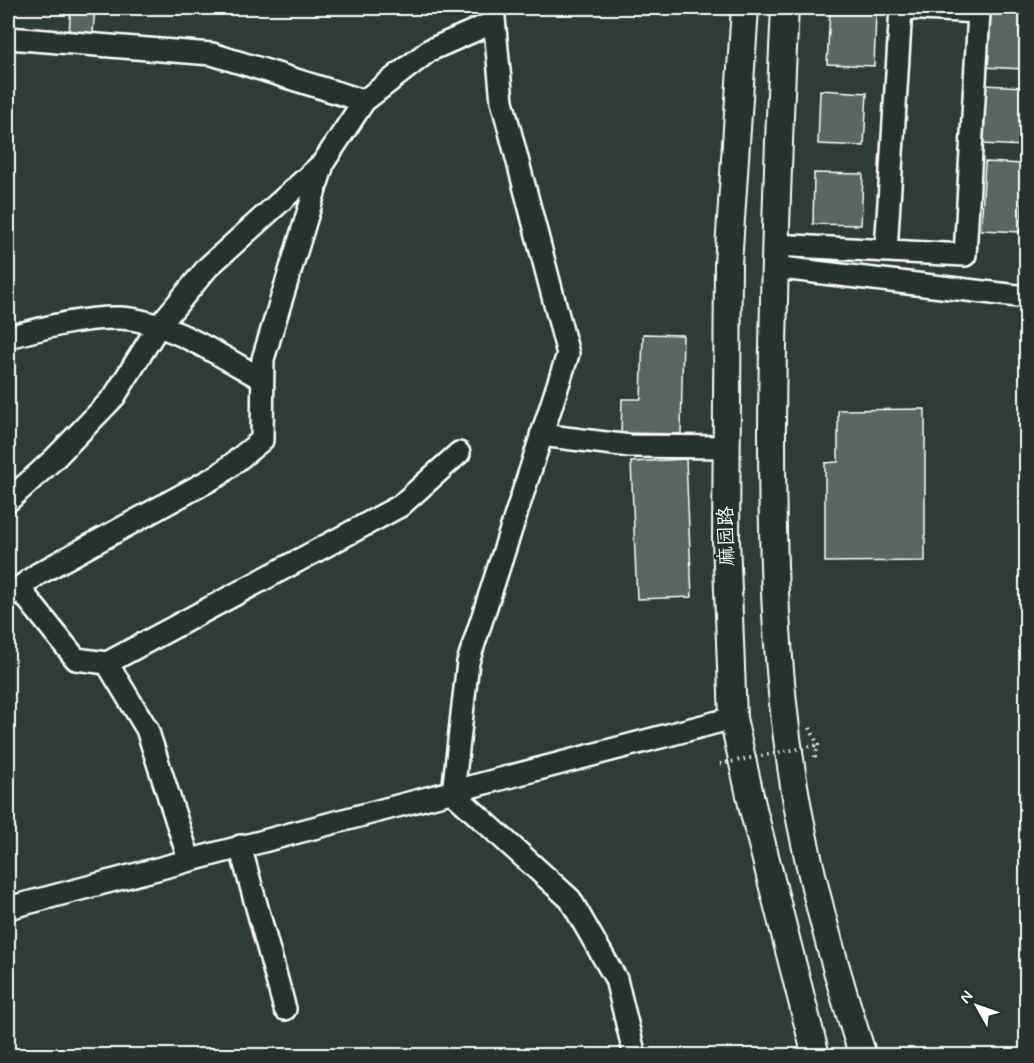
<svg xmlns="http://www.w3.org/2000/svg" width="1034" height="1063" viewBox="0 0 1034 1063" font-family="Mynerve,'LXGW WenKai TC',sans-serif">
	<rect width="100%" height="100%" fill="#2f3b35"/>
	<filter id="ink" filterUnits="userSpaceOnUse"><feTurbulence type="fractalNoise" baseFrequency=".0167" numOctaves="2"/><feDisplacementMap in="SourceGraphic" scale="12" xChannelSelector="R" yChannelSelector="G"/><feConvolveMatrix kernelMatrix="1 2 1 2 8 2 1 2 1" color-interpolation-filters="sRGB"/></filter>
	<g filter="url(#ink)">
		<path fill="#5b6661" stroke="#fff" stroke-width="1.5" d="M71 8H95L93 33 69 31Z
			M984 9 1026 11V69L981 67Z
			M830 10 876 13 874 66 827 64Z
			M984 85 1026 87V146L981 144Z
			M820 90 867 93 864 146 818 144Z
			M985 162 1024 164 1021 232 981 230Z
			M814 173 863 174 861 225 813 224Z
			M643 334 683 335 681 434 621 433 622 399H641Z
			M925 409V561L825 562V463L838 462V410Z
			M686 459 692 597 637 599 631 462Z"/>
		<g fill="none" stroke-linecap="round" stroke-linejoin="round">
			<defs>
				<path id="minor" d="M8 38 212 54 364 101
					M774 245 965 255 979 12 901 8 886 251
					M773 267 1026 297
					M8 337C44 328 82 317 120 318 167 320 222 357 262 379
					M541 435 630 446 727 447
					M8 501 54 459 114 397 158 327 208 267 323 163 364 101 430 50 494 22
					M19 588 76 659 107 663
					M8 596 38 574 219 475 262 440 263 359 323 164
					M453 793 468 662 568 354 502 101 493 8
					M453 793 570 899 616 979 635 1056
					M240 846 285 1009
					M189 859 147 729 107 663 400 506 459 453
					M8 908C249 843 492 783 733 718"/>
				<path id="major" d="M745 8 728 264 726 539 733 718 753 809 816 1056
					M785 8C778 148 773 287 772 427 772 556 775 688 799 814 815 896 837 976 863 1056"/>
			</defs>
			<use href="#minor" stroke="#fff" stroke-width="26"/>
			<use href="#major" stroke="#fff" stroke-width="30"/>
			<path stroke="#fff" stroke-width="4" stroke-dasharray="1.5 4.5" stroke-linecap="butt" d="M810 728 818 745 814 760"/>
			<use href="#minor" stroke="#26332d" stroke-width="21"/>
			<use href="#major" stroke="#26332d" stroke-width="26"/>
			<path stroke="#fff" stroke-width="4" stroke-dasharray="1.5 4.5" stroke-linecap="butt" d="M720 764 818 745"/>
		</g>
	</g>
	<g text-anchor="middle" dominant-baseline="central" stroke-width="5" stroke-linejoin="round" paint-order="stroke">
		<g font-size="20" fill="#fff" stroke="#26332d">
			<text transform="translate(727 536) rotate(-91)">麻园路</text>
		</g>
	</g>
	<rect width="1034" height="1063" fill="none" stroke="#26332d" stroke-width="30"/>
	<rect x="15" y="15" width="1004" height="1033" fill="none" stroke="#fff" stroke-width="2" filter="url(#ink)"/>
	<g transform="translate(977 1006) rotate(310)" stroke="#26332d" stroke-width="4.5" paint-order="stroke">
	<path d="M0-4.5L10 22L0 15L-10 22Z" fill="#ffffff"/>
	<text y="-9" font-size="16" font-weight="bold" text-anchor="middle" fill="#ffffff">N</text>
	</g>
</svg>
